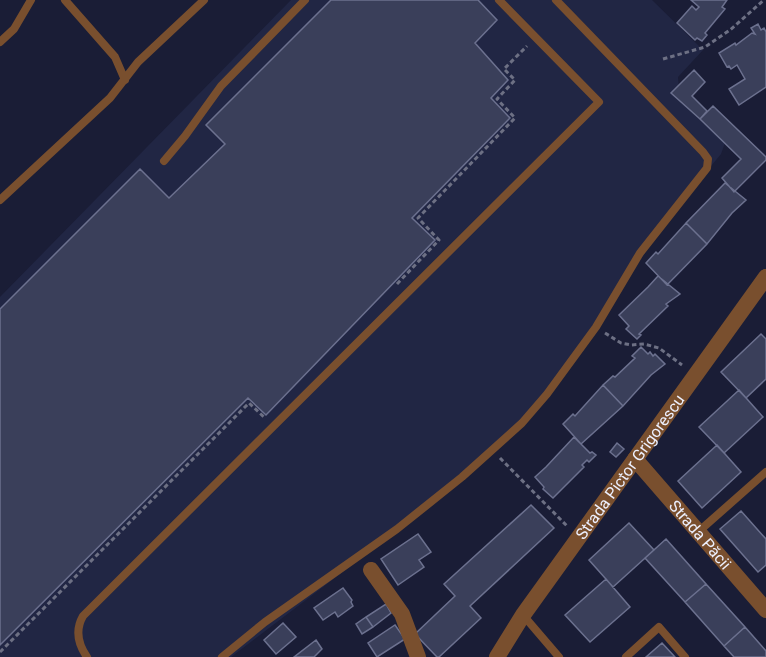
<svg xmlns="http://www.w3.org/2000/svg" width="766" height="657" viewBox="0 0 766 657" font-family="Roboto,sans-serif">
	<rect width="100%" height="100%" fill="#1a1d36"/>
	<path fill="#212644" d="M291 0H652L703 50 678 77 679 90 683 97 720 133 725 143 721 154 675 210 536 410 415 517 231 657H0V297Z"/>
	<path fill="#3a3f5a" stroke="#6c718f" stroke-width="1.5" d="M331 0H478L497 20 475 43 508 80 491 98 510 118 412 218 435 240 266 415 248 398 0 645V309L140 169 169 198 225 144 206 125Z
		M691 0H727L722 7 725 9 705 33 707 35 702 41 697 38 695 40 677 23 692 6 696 10 699 7Z
		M758 24 761 30 764 28 766 32V87L739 105 729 89 745 79 737 65 731 69 729 66 727 67 719 53 735 43 736 45 752 33 755 34 751 28Z
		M694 70 705 82 692 96 707 111 700 119 671 93Z
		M713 106 766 157V160L734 192 722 178 741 159 700 119Z
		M725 183 746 200 732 213 707 244 686 223Z
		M686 223 707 244 667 285 646 263 656 252 658 254Z
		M658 276 680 294 666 304 668 306 639 334 641 335 637 339 626 329 629 326 619 315 648 287Z
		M761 334 766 339V379L746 398 721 372Z
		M641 347 648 354 650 352 653 356 655 354 665 364 651 375 623 406 603 385 613 376 615 377 635 358 632 356Z
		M603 385 623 406 581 444 563 424 573 414 575 416Z
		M739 390 763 417 724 453 699 427Z
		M574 437 590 453 592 452 596 455 589 462 587 460 582 465 584 467 553 498 543 489 544 487 535 477 546 467Z
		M617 443 624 449 616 457 610 452Z
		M717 445 741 472 702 508 678 481Z
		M531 505 554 528 470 606 481 618 439 657H437L415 634 455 596 444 584Z
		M741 511 766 539V565L758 572 720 529Z
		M629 523 654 550 613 587 589 560Z
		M418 534 431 552 419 560 424 567 398 585 381 559Z
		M666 539 706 584 685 602 645 558Z
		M606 579 630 607 590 642 565 615Z
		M706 584 745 627 724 646 685 602Z
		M343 588 352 600 351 602 353 606 338 617 335 612 323 620 314 608Z
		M386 604 391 613 373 627 366 617Z
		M366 617 373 627 362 634 356 624Z
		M283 623 296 637 276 654 264 640Z
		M395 625 405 639 377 657 368 643Z
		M745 627 766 651V657H734L724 646Z
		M316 640 322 649 314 657H294Z
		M662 643 675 657H646Z"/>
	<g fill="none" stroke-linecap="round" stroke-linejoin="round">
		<path stroke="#6d7084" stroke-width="3" stroke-dasharray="4.5 3" stroke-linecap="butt" d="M663 59 705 47 730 30 764 0
			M397 284 439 240 418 218 515 118 497 99 515 80 504 69 527 46
			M605 333 621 343 631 345 644 344 659 348 682 365
			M500 458 567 526
			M0 652 249 403 265 418"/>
		<path stroke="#794f2e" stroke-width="8" d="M65 0 115 57 125 80
			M0 42 14 29 31 0
			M164 161 185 136 221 86 305 0
			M0 200 110 98 138 62 204 0
			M698 532 766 472
			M523 615 559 657
			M87 657C78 644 75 630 83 616L599 102 499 0
			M222 657 265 622 397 529 462 477 522 423 547 394 596 327 640 253 707 168 708 159 703 152 556 0
			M626 657 659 627 685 657"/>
		<g stroke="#794f2e" stroke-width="16">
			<path id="s1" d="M635 459 766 610"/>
			<path d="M371 570 402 614 418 657"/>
			<path id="s2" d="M497 657 523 615 766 277"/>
		</g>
	</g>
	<g text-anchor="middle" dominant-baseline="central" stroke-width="4.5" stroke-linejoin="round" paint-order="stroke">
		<g font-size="16" fill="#edf0fe" stroke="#1a1d36">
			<text stroke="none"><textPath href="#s2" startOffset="232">Strada Pictor Grigorescu</textPath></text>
			<text stroke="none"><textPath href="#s1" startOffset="100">Strada Păcii</textPath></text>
		</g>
	</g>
</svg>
